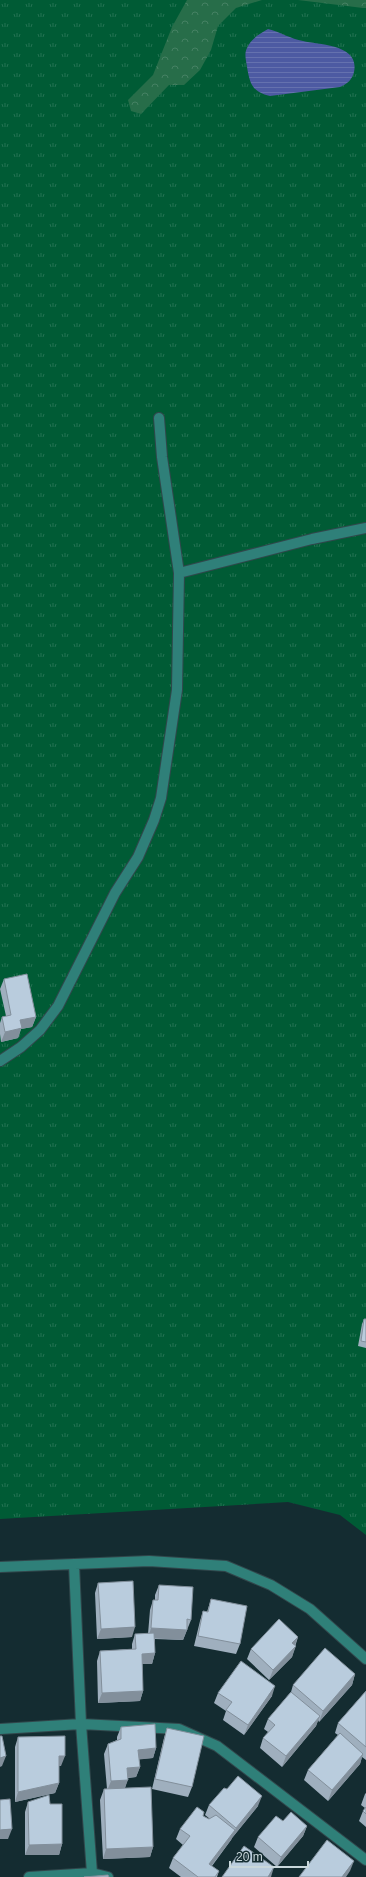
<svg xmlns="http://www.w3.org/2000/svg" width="366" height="1877" viewBox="0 0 366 1877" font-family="Arial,sans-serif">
	<defs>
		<pattern id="grass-tufts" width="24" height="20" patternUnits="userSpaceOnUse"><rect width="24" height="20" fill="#005b35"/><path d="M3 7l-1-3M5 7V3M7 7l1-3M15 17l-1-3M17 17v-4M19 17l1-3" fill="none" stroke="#247252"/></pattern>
		<pattern id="forest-crowns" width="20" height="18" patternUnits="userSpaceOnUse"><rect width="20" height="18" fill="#276d49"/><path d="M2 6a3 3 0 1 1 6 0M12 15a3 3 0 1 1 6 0" fill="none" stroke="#458163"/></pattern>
		<pattern id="water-rules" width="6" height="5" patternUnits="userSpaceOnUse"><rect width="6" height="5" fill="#4d5aa2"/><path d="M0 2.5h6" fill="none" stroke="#6571ae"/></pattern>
	</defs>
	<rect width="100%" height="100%" fill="#142c31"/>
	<path fill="url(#grass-tufts)" d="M0 0H366V1535L340 1515 288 1502 0 1519Z"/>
	<path fill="url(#forest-crowns)" d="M187 0H262L236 8 218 26 211 50 200 70 184 85H169L141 114 131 111 128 100 153 75 172 27Z
		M298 0H366V8H363Z"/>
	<path fill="url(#water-rules)" d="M268 29C280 32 291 39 303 41 319 45 360 44 354 72 352 80 347 84 340 87L270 96C252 92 250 84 247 67 246 60 244 54 247 48 251 39 259 34 268 29Z"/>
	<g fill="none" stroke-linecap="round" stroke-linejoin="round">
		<defs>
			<path id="minor" d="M179 573 312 539 366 528
				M0 1061 21 1047 40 1030 58 1006 115 893 138 857 154 820 161 798 177 690 179 573 162 457 159 418
				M74 1564 81 1724 92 1873
				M0 1567 149 1561 226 1566 271 1585 310 1609 366 1659
				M0 1729 81 1724 179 1729 217 1746 366 1860
				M29 1877 92 1873 108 1877"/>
		</defs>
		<use href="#minor" stroke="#31474c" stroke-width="12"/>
		<use href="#minor" stroke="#2f8079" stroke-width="10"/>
	</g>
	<path fill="#9fafbe" d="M4 979 36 1017 32 1027 21 1029 18 1038 1 1042 0 1034V1023L2 1017 6 1016 0 989Z
		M364 1319H366V1348L358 1346 362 1324Z
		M98 1583 132 1637 97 1639 95 1593Z
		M159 1585 191 1620 183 1640 155 1639V1653L152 1664H142L143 1691 140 1701 98 1703 97 1661 100 1651 132 1649V1644L135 1634H148L150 1610 153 1600H155V1595Z
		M211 1599 240 1644 236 1654 194 1646 200 1621 203 1611 207 1612Z
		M298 1637 292 1657 269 1680 247 1659 251 1649Z
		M355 1674 352 1685 319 1722 318 1720 316 1726 282 1767 260 1748 263 1738 268 1732 264 1729 268 1719 291 1692 293 1685Z
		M366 1691V1760L362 1757 360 1764 328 1801 304 1780 308 1770 338 1735 335 1733 338 1723Z
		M218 1693 272 1696 244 1735 223 1720 226 1711 214 1703Z
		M121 1727 156 1748 153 1758 139 1759 140 1767 136 1777 128 1778 125 1788 153 1847 150 1857 103 1859 100 1800 104 1789H107L104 1754 108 1744 117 1740V1737Z
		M167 1728 192 1787 188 1797 152 1789 164 1738Z
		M18 1737 61 1766H59V1783L55 1793 15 1802V1747Z
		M366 1793V1827L359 1821 363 1811 365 1808 361 1805 365 1794Z
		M28 1802 50 1804 62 1844 59 1855H25V1812Z
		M209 1805 258 1806 232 1838 231 1840 212 1866 219 1871 217 1877H181L169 1868 173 1858 183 1845 176 1839 180 1829 203 1816 209 1819H210L205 1815Z
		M283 1821 307 1826 303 1836 277 1867 254 1847 258 1837Z"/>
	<path fill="#828f9b" d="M36 1017 32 1027 21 1029 18 1038 1 1042 5 1032 20 1020Z
		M135 1627 132 1637 97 1639 101 1629Z
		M151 1628 187 1630 183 1640 148 1638Z
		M298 1637 294 1647 292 1643Z
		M296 1646 292 1657 269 1680 273 1670Z
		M155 1653 152 1664H138L142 1654Z
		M355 1674 352 1685 319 1722 323 1711Z
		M275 1686 272 1696 244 1735 248 1725Z
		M143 1691 140 1701 98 1703 102 1693Z
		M320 1716 316 1726 282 1767 286 1756Z
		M156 1748 153 1758 135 1760 138 1750Z
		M363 1754 360 1764 328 1801 332 1790Z
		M6 1756 2 1766 0 1767V1758Z
		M59 1756H65L61 1766H55Z
		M140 1767 136 1777 123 1778 127 1768Z
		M128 1780 124 1790 107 1791 111 1781Z
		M59 1783 55 1793 15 1802 18 1792Z
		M262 1796 258 1806 232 1838 231 1840 205 1874 209 1864 235 1830 236 1828Z
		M307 1826 303 1836 277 1867 281 1857Z
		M12 1829 8 1839H0V1830Z
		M62 1844 59 1855H25L29 1845Z
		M153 1847 150 1857 103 1859 106 1849Z
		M354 1861 350 1871 346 1877H342Z
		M274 1867 271 1877H268Z"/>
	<path fill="#b9ccdd" stroke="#828f9b" d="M27 974 36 1017 20 1020 22 1028 5 1032 2 1017 11 1015 4 979Z
		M364 1319H366V1342L361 1341Z
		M133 1581 135 1627 101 1629 98 1583Z
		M159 1585 193 1587 191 1620 187 1619V1630L151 1628 153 1600H158Z
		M211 1599 247 1606 240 1644 198 1636 203 1611 208 1612Z
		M279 1619 298 1637 292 1643 296 1646 273 1670 251 1649Z
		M154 1633 155 1653 142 1654 143 1691 102 1693 100 1651 136 1649 135 1634Z
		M325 1648 355 1674 323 1711 293 1685Z
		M241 1661 275 1686 248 1725 226 1710 232 1702 218 1693Z
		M366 1691V1747L338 1723Z
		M291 1692 320 1716 286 1756 263 1738 275 1725 268 1719Z
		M155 1724 156 1748 138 1750 140 1767 127 1768 128 1780 111 1781 108 1744 121 1739V1727Z
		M167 1728 204 1736 192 1787 155 1779Z
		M340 1733 363 1754 332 1790 308 1770Z
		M0 1736H2L6 1756 0 1758Z
		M65 1736V1756H59V1783L18 1792V1737Z
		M238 1776 262 1796 236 1828 209 1805 224 1788 227 1789Z
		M151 1787 153 1847 106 1849 104 1789Z
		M49 1795 50 1804H62V1844L29 1845 28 1802Z
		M10 1799 12 1829 0 1830V1800Z
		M197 1807 204 1812 203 1816 209 1819 216 1815 235 1830 209 1864 219 1871 215 1877H198L173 1858 190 1836 180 1829Z
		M366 1807V1814L363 1811Z
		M291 1812 307 1826 281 1857 258 1837 276 1816 283 1821Z
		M327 1840 354 1861 342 1877H299Z
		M244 1846 274 1867 268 1877H222Z
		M108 1875 109 1877H84Z"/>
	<path d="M230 1861v6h78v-6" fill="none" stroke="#c9d7db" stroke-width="2"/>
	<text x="236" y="1861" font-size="12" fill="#c9d7db" stroke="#142c31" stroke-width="3" paint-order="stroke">20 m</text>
</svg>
